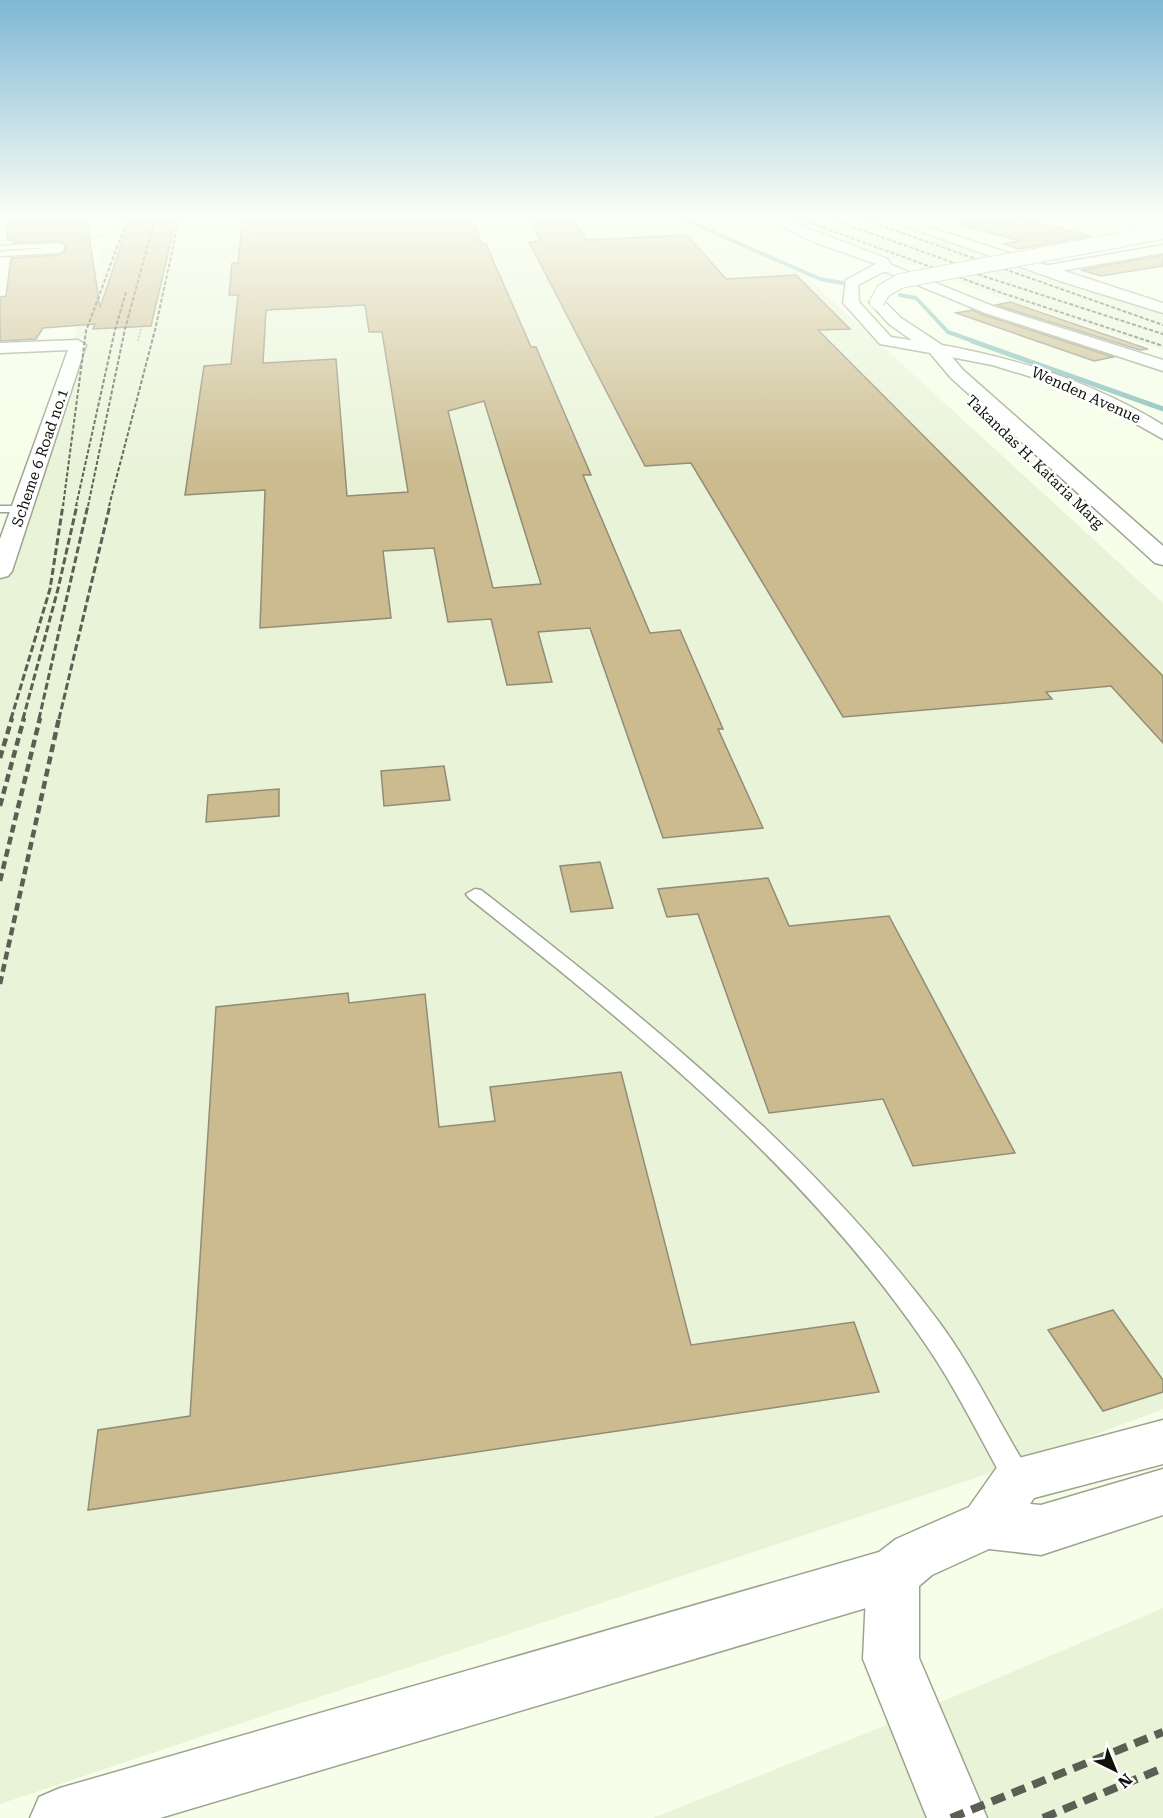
<svg xmlns="http://www.w3.org/2000/svg" width="1163" height="1818" viewBox="0 0 1163 1818" font-family="'Roboto Serif',serif">
	<rect width="100%" height="100%" fill="#f6fee9"/>
	<path fill="#e9f3d8" d="M113 215H666L807 277 1163 603V1409L1020 1463 0 1804V573Z
		M774 215H869L1163 312V350L1003 299Z
		M1163 1608V1818H653L882 1727Z"/>
	<g fill="none" stroke-linecap="round" stroke-linejoin="round">
		<path stroke="#81bcb9" stroke-width="4" d="M674 215 820 279 843 283
			M900 295 916 298 948 332 976 342"/>
		<path stroke="#81bcb9" stroke-width="5" d="M972 341 1163 409"/>
	</g>
	<path fill="#cbbb8f" stroke="#928b78" stroke-width="1.5" fill-rule="evenodd" d="M8 215H86L100 308 131 215H177L151 326 93 329 95 324 43 328 36 339 0 341V297L6 296 11 258 59 255 65 251 66 245 60 241 13 243V240H7Z
		M243 215H470L482 244H486L531 347H536L591 475H583L650 633 680 630 723 729H718L763 828 663 838 590 628 538 632 552 682 507 685 491 619 448 622 434 548 383 551 391 618 260 628 265 490 185 495 204 366 231 364 238 295H229L232 263H238ZM365 305 369 332H382L408 492 347 496 336 359 263 363 266 310ZM484 401 541 584 493 588 448 411Z
		M526 215H570L586 240 687 235 726 279 796 275 850 329 818 330 1163 676V743L1111 686 1046 692 1052 699 843 717 691 463 645 466 529 242 541 241Z
		M964 215H1009L1091 236 1019 249 1004 244 1020 241 961 225Z
		M1163 255V266L1101 276 1081 270Z
		M1010 302 1083 327 1148 349 1140 350 996 305Z
		M972 310 984 315 1113 357 1094 361 956 313Z
		M444 766 450 800 384 806 381 771Z
		M279 789V816L206 822 208 795Z
		M600 862 613 908 571 912 560 866Z
		M768 878 789 926 889 916 1015 1153 913 1166 883 1099 769 1113 698 914 667 917 658 889Z
		M348 993 349 1003 425 994 439 1127 495 1121 490 1087 621 1072 691 1345 854 1322 879 1392 88 1510 98 1430 190 1416 216 1007Z
		M1113 1310 1163 1380V1392L1103 1411 1048 1330Z"/>
	<g fill="none" stroke-linecap="round" stroke-linejoin="round">
		<defs>
			<path id="service" d="M60 243 64 245 63 251 59 253 0 256V252L56 247 0 250V246Z
				M0 506H23L29 509 23 512H0Z
				M475 889 481 890C648 1020 812 1152 939 1322 973 1368 998 1421 1028 1470L1032 1479 1028 1488 1018 1492 1008 1488C980 1438 955 1386 922 1339 801 1164 634 1029 469 898L466 894Z"/>
			<path id="minor" d="M1163 245V253L1043 274 1036 270 1043 266Z
				M884 262 995 307 1163 360V371L985 313 879 269V263Z
				M78 340 86 345 12 571 8 576 0 578V539L68 350 0 353V343Z
				M936 344C1017 358 1093 382 1163 425V439L1104 406 1048 382 992 365 930 353 928 349 930 345Z
				M893 1548 912 1556 919 1574 912 1592 893 1600 160 1818H30L39 1797 60 1788Z"/>
			<path id="tertiary" d="M757 215H773L888 259 891 266 889 269 858 285 859 302 891 337 942 345 944 349 942 353 936 354 880 344 846 306 843 303 846 280 876 264 814 242Z"/>
			<path id="secondary" d="M875 215H892L1163 303V313L1063 282Z
				M877 297 882 299 901 318 942 345 963 370 1163 546V565L1155 563 951 378 930 353 889 324 869 302Z
				M1163 1420V1464L1034 1498 1030 1504 1041 1505 1163 1469V1515L1041 1555 989 1549 932 1575 919 1586V1658L987 1818H927L863 1659 867 1574 874 1556 896 1539 969 1507 1000 1463Z"/>
		</defs>
		<use href="#service" stroke="#9ca490" stroke-width="3"/>
		<use href="#minor" stroke="#9ca490" stroke-width="3"/>
		<use href="#tertiary" stroke="#9ca490" stroke-width="3"/>
		<use href="#secondary" stroke="#9ca490" stroke-width="3"/>
		<path stroke="#a6ac9c" stroke-width="1.5" stroke-dasharray="2 1.5" stroke-linecap="butt" d="M78 242 87 237 99 236
			M138 341 141 329"/>
		<use href="#service" fill="#fff" fill-rule="evenodd"/>
		<use href="#minor" fill="#fff" fill-rule="evenodd"/>
		<use href="#tertiary" fill="#fff" fill-rule="evenodd"/>
		<use href="#secondary" fill="#fff" fill-rule="evenodd"/>
		<path stroke="#5b5f53" stroke-width="2" stroke-dasharray="4 2" stroke-linecap="butt" d="M789 215 1002 293 1163 346
			M819 215 963 266
			M851 215 1163 325
			M955 267 1163 334
			M63 506 86 331 129 215
			M76 506 115 330 126 292
			M88 506 125 329 156 215
			M109 506 155 330 180 215"/>
		<path stroke="#5b5f53" stroke-width="3" stroke-dasharray="7 3" stroke-linecap="butt" d="M11 719 50 589 63 505
			M23 719 58 589 77 505
			M39 719 88 505
			M59 719 110 505"/>
		<path stroke="#5b5f53" stroke-width="4.5" stroke-dasharray="8 4.5" stroke-linecap="butt" d="M0 758 12 718
			M0 806 24 718
			M0 881 40 718
			M0 984 59 718"/>
		<path stroke="#5b5f53" stroke-width="8" stroke-dasharray="14 8" stroke-linecap="butt" d="M951 1818 1163 1732
			M1043 1818 1163 1768"/>
		<defs>
			<path id="secondary-bridge" d="M877 302 883 291 900 281 1163 232"/>
		</defs>
		<use href="#secondary-bridge" stroke="#9ca490" stroke-width="16" stroke-linecap="butt"/>
		<path stroke="#a6ac9c" stroke-width="1.5" stroke-dasharray="2 1.5" stroke-linecap="butt" d="M99 236 168 233"/>
		<use href="#secondary-bridge" stroke="#fff" stroke-width="14"/>
	</g>
	<linearGradient id="sky" x2="0" y2="1"><stop stop-color="#7fb7d5"/><stop offset="0.46" stop-color="#fbfff5"/><stop offset="1" stop-color="#fbfff5" stop-opacity="0"/></linearGradient>
	<rect width="1163" height="469" fill="url(#sky)"/>
	<g text-anchor="middle" dominant-baseline="central" stroke-width="5" stroke-linejoin="round" paint-order="stroke">
		<g font-size="15" fill="#0f110a" stroke="#fff">
			<text transform="translate(1086 395) rotate(24)">Wenden Avenue</text>
			<text transform="translate(40 458) rotate(-71)">Scheme 6 Road no.1</text>
			<text transform="translate(1035 462) rotate(44)">Takandas H. Kataria Marg</text>
		</g>
	</g>
	<g transform="translate(1115 1770) rotate(137)" stroke="#ffffff" stroke-width="4.5" paint-order="stroke">
	<path d="M0-4.5L10 22L0 15L-10 22Z" fill="#0f110a"/>
	<text y="-9" font-size="16" font-weight="bold" text-anchor="middle" fill="#0f110a">N</text>
	</g>
</svg>
